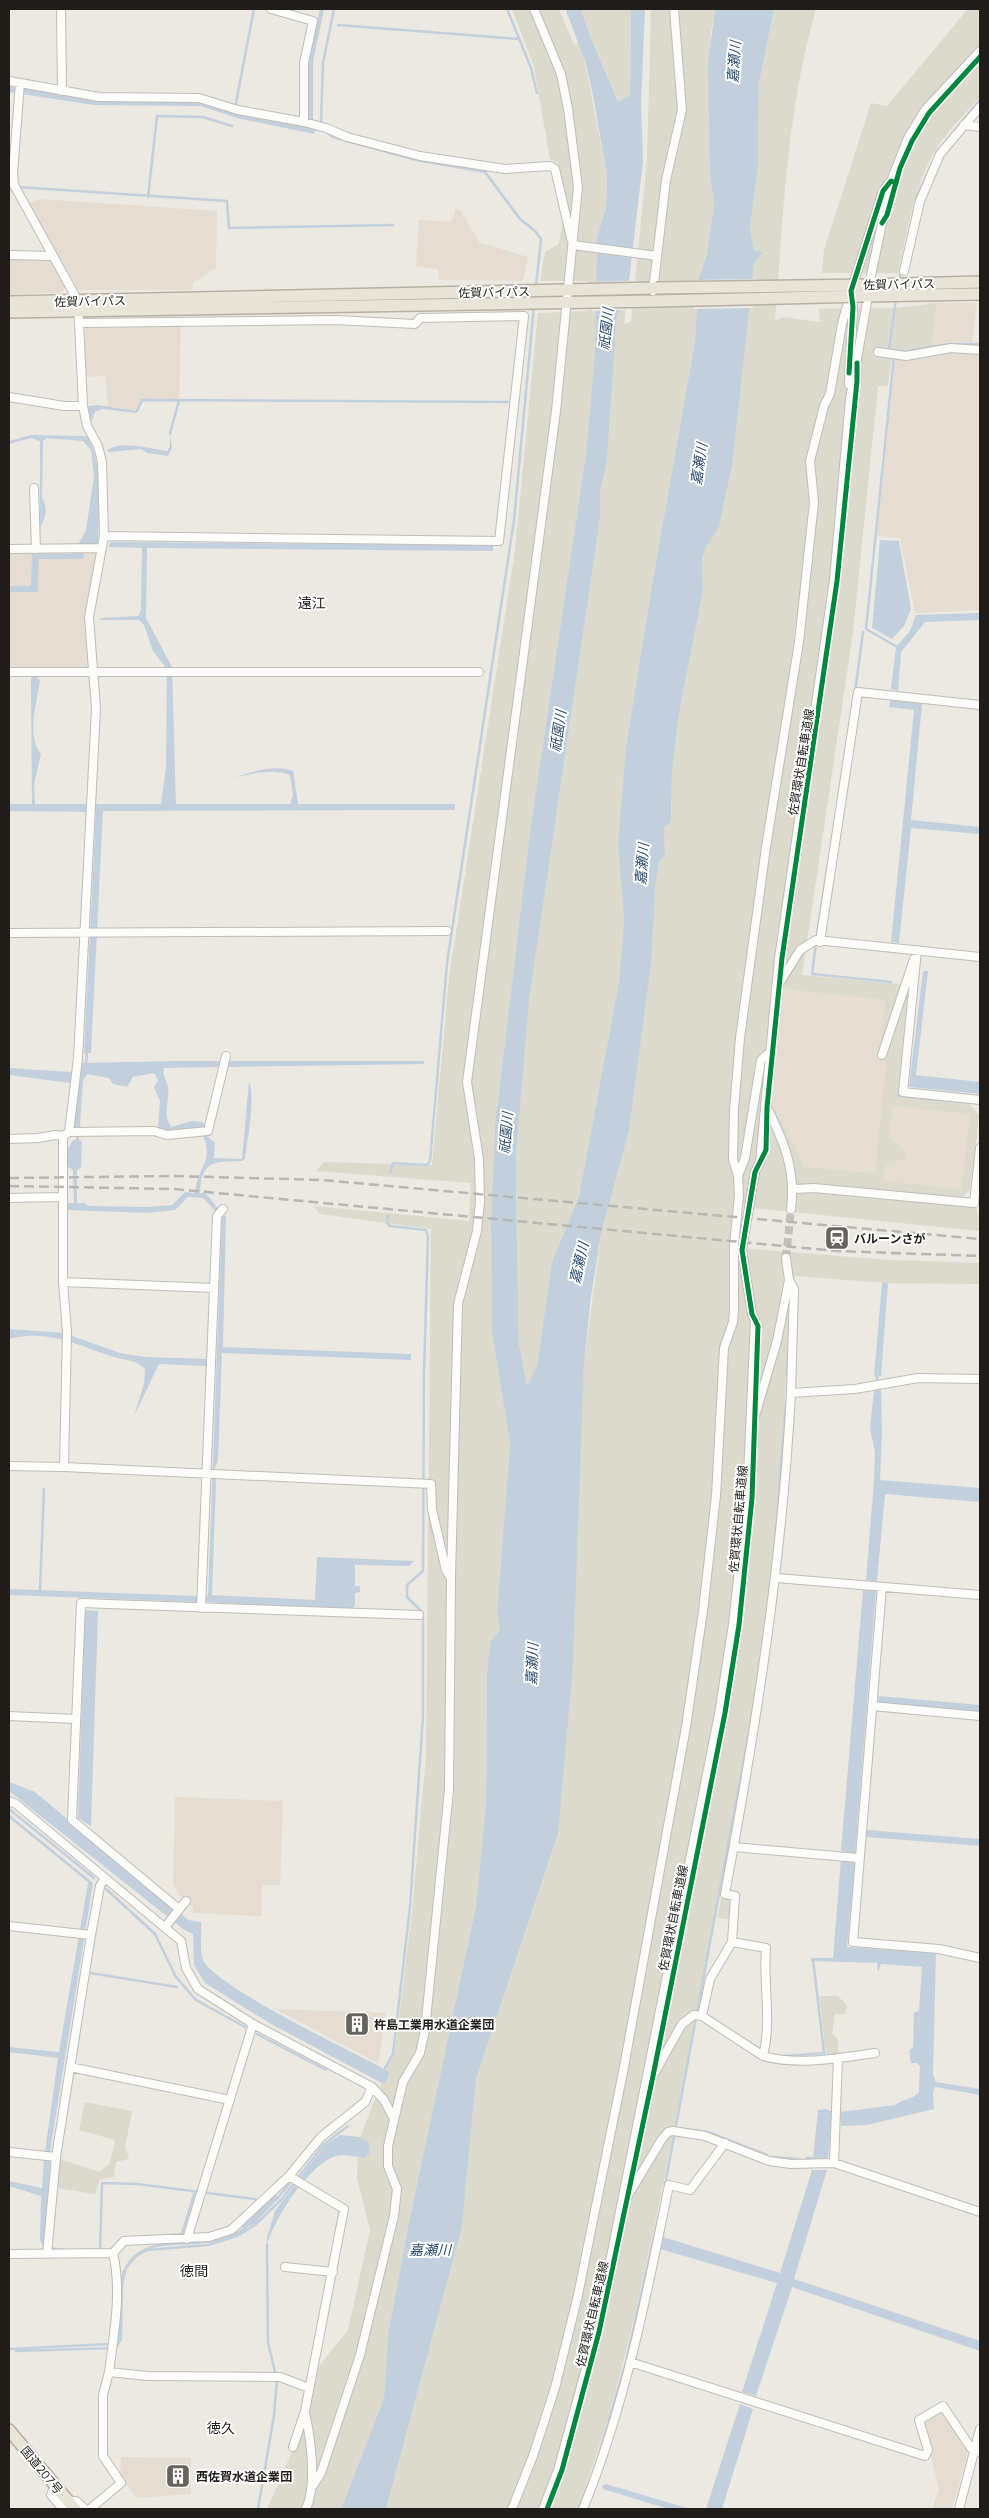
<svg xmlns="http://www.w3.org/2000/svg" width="989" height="2518" viewBox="0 0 989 2518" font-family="Mulish,'Noto Sans JP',sans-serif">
	<rect width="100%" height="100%" fill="#ece8e2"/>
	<path fill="#e5ddd1" d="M39 199 217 211 216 268 193 283V290H79L28 204Z
		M456 209 461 211 479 242 528 257 523 281 439 280 438 269 416 266 419 220 451 222Z
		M9 259H50L65 288 59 293 9 294Z
		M937 303H977L972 342H948L932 346Z
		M181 324 179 400H142L137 411 108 406 105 376 85 377V326Z
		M955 352 980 353V610L915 613 900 538 877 536 895 360Z
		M9 551 99 552 87 616 91 674H9Z
		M781 989 885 1000 879 1051 887 1053 893 1106 970 1113 961 1189 883 1181 875 1173 804 1167 796 1147 770 1102Z
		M175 1797 283 1801 280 1885H262L261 1916 193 1913V1907L180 1896 173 1883Z
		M275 2009 386 2013 378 2063Z
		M942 2409 969 2449 952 2509H932L939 2489 922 2421Z
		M121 2457 191 2458V2494L136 2498 120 2474Z"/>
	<path fill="#dbdacc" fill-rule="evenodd" d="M512 9H559L574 45 581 41 607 176 606 208 597 237 595 353 586 453 530 832 495 1126 491 1224 492 1333 510 1444 497 1613 500 1630 490 1642 487 1673 486 1804 476 1906 409 2222 388 2334 384 2398 341 2509H267L295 2445 317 2369 348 2330 370 2230 357 2178 358 2157 364 2158 370 2153 369 2142 360 2137 380 2087 382 2083 386 2082 390 2073 386 2070 395 2050 412 1911 426 1756 431 1229 320 1214 314 1206 469 1221 471 1183 316 1171 324 1162 432 1165 449 978 515 550 538 313 588 311 589 281H540L545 252 559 244 566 204 557 163 550 159 534 67Z
		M580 9H631L630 95 618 102Z
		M651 9H715L711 32 710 174 714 205 707 254 699 277 695 341 652 585 626 747 618 844 624 921 619 982 579 1196 552 1262 537 1366 527 1387 519 1344 516 1188V1156L529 1001 600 519V492L607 461 617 314 626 306 624 324 631 322 647 160Z
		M774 9H816C787 109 783 217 775 321L783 317 820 322 819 309 896 308 937 303 932 346 903 350 892 358 888 386H878L853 632 802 975 898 984 910 990 898 1096 970 1105 979 1115 971 1189 961 1199 977 1209 980 1231 733 1206 729 1247 889 1260 980 1263V1284L886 1283 795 1276 791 1291C785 1393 781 1495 769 1596 751 1742 719 1887 693 2032 677 2117 660 2203 641 2288 624 2363 605 2438 577 2509H386L462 2227 476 2079 558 1834 584 1364 601 1234 629 1131 651 965 656 881 659 862 665 855 664 828 671 822 672 772 679 714 703 591 702 559 706 547 719 526 733 461 754 264 763 252 754 250 750 227 758 167 759 84ZM781 989 885 1000 879 1051 887 1054 875 1173 804 1167 796 1147 770 1102ZM893 1106 970 1114 961 1189 883 1181 886 1165 906 1157V1150L888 1137Z
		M968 9H980V97C964 115 945 133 933 154 913 191 907 232 898 273H822L824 250 871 103 887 106Z
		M722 1896 733 1898V1920L717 1918Z
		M819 1996H838L847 2006 845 2014H835L832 2034 837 2037 839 2055 826 2056Z
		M85 2102 132 2111 125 2147 129 2159 116 2162 114 2177 100 2179 95 2194 57 2188 59 2159 100 2172 110 2163 115 2140 79 2130Z"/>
	<path fill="#c2d0de" d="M320 9H324L313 62V128L316 129 314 134 237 118 201 106 94 105 9 92V86L94 100 198 103 238 115 306 127 308 119V62Z
		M631 9H645L641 103 643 162 626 306 617 314 607 461 600 492V519L529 1001 516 1156V1188L519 1344 527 1386 537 1366 552 1262 579 1196 619 982 624 921 618 844 626 747 652 585 695 341 699 277 707 254 714 205 710 174 708 64 715 9H774L759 84 758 167 750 227 754 250 763 252 754 264 733 461 719 527 706 547 702 559 703 591 679 714 672 772 671 822 664 828 665 855 659 862 656 881 651 965 629 1131 601 1234 591 1297 584 1364 573 1665 558 1834 476 2079 462 2227 386 2509H341L384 2398 388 2334 409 2222 476 1906 486 1804 487 1673 490 1642 500 1630 497 1613 510 1444 492 1333 491 1224 495 1126 530 832 586 453 595 353 597 237 606 208 607 176 594 101 581 41 590 35 618 102 630 95Z
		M98 405 137 411 136 413 102 409 95 412 91 422 88 406Z
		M170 434 172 448 168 456 147 453 141 449 110 452 107 450C124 440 149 449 167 451L170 446Z
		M31 435 87 436C105 468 98 508 98 544H86L83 559H39L38 592H9V586H31L32 554H73L86 530 94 476 91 450 83 441 47 438 43 441 42 498C49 509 45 517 40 528V441L31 438 9 444V441Z
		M880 540 899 541 911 609 904 626 892 639 872 628Z
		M110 542 493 545V551L147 548 146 618 172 667 176 804H290L293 795 290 775C272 768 253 774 235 777 254 772 274 764 293 771L298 804H455V810L103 811 91 1053H84L96 812 9 811V804H32L31 678 36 676 40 681C37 702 26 736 41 754L34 784 35 804H161L166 767 167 669 153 651 144 625 139 620H98L102 618 138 616 141 610 142 548 109 547Z
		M980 613V620L925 622 901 652 898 691 891 689 896 647 910 631 916 615Z
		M890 700 922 704 911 820 980 827V834L911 828 899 943 891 942 914 710 889 707Z
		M923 971H928L916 1075 980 1082V1094L909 1087Z
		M177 1061H219L218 1067 164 1068C162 1076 167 1080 168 1087 170 1102 162 1113 171 1127L192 1121 202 1122 206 1126 203 1130 173 1132 158 1128 160 1101 154 1087 158 1080 154 1073 133 1077 127 1087 113 1084 109 1078 87 1074 83 1081 79 1140 82 1142 81 1167 77 1171V1203H85L88 1206 147 1207 172 1205 185 1192 195 1193C197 1167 214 1162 203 1136L206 1135 215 1143 214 1158 242 1159 249 1082C256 1097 247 1141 245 1159L242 1161C214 1162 201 1160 200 1193H205L226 1217 223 1347 411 1354V1360L222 1353 218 1461 214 1469 216 1484 212 1595 315 1600 317 1557 414 1561 409 1566 355 1565V1586H360V1592L355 1593V1605L351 1610 207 1602 205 1599 208 1595 222 1218 203 1198 188 1197 175 1210 148 1213 67 1210V1203H74L73 1170 67 1166V1151L73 1140H76V1130L74 1129 79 1081 71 1080 70 1083 9 1075V1068L71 1072V1076H80L82 1063Z
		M230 1061H423L425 1064 228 1067Z
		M882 1283H888L881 1376 874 1377Z
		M9 1329 64 1333 120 1353 145 1357 206 1359V1366L159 1364 134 1416 144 1384 145 1369C137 1360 125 1360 114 1357 75 1345 51 1329 9 1339Z
		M881 1388 882 1431 880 1480 980 1488V1502L885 1494 877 1581 866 1580 874 1480 875 1452 870 1428 874 1389Z
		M9 1589 198 1596 197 1602 9 1595Z
		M863 1590 876 1591 855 1853 841 1851Z
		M85 1610 98 1611 91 1826 78 1818Z
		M879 1696 980 1705V1713L885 1706 878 1703Z
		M9 1782 35 1792 188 1920 201 1922C202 1933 199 1950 203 1960 214 1986 355 2053 386 2070L390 2073 386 2082 382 2083 271 2024 205 1983 194 1965 193 1934 183 1929 9 1791Z
		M867 1830 980 1839V1846L867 1837Z
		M841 1859 854 1861 855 1863 847 1947 934 1953 936 1955 933 2075 936 2082 980 2089V2095L935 2087 933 2093 934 2109 867 2125 841 2126V2112L895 2105C902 2099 914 2099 919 2092L920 2066 917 2063H911L909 2051 913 2047 914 2013 919 2011 922 1967 881 1964 878 1972 877 1963 811 1961V1958H833Z
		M88 1883H93L50 2152H45L58 2058 9 2052V2047L59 2052Z
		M826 2109 833 2112 828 2158 813 2159 818 2110Z
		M340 2135 360 2137 369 2142 370 2153 364 2158C357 2157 348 2155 341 2155 312 2158 274 2219 267 2245V2237L275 2211 325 2145Z
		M44 2160 50 2161 44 2248 40 2240 41 2196 9 2186V2181L42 2188Z
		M812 2170H827L794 2279 980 2341V2351L792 2287 756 2396 742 2392 777 2283 660 2249 663 2237 780 2273Z
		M274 2194 279 2198 254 2224 244 2229 241 2225Z
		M740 2404 753 2409 722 2509H706Z
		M606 2484 690 2509H669L603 2489 602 2486Z"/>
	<path fill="#ece8e2" d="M756 279 753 308 694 309 696 280Z
		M631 281 628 306 624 310 592 311 593 282Z"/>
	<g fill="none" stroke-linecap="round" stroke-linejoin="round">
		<path stroke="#c2d0de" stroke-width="2.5" d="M507 9 531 68 537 93
			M338 25 519 39
			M235 108 254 9
			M323 126 321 122 323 63 334 9
			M325 131 333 137 416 160 485 172 520 219 535 231 541 239 536 286
			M941 147 980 100
			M18 187 227 201 229 228 393 225
			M148 197 157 116 203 117 232 126
			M909 233 917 196 937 153
			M899 282 901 270
			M892 350H889L896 299
			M901 352 948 344H980
			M894 357 866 629 899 648
			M137 411 142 400 508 402
			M170 434 179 400
			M855 692 863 632
			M817 935 827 870
			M816 943 812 974 891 982
			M86 1063 87 1053
			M218 1064H229
			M900 1090 899 1096 970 1103
			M390 1173 393 1163 427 1165 430 1161 447 963 514 520 534 306
			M206 1362H216
			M787 1375 788 1356
			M877 1385V1376
			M776 1532 786 1402
			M40 1590 44 1489
			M870 1590 871 1581
			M9 1809 94 1878
			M9 1816 91 1883
			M857 1832 867 1833
			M106 1889 155 1934 176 1977 196 2000 245 2027
			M90 1973 177 1987
			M735 2033 760 2049
			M257 2034 326 2070
			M785 2056 824 2053 813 1959
			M384 2070 393 2054 410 1907 423 1716V1613L407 1597V1585L423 1571 424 1373 428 1236 426 1230 390 1226 387 1223 388 1216
			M678 2128 708 2132 767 2155
			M773 2157 798 2159
			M807 2158H813
			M665 2185 753 1711
			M276 2200 289 2184
			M181 2237 195 2191
			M267 2245 268 2343 275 2372
			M48 2248 65 2250
			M81 2250 100 2249 102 2183 137 2184 255 2199 257 2202
			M120 2283C137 2218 204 2262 246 2227
			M116 2344 119 2338V2321
			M9 2349 110 2344
			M16 2351 116 2348 121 2339 122 2284 126 2268 135 2257 147 2250 208 2245 237 2236 255 2225 281 2200 324 2144 348 2126
			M594 2471 626 2362 659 2215
			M258 2509 274 2415 277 2381
			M578 2509 589 2483"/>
		<path stroke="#c2d0de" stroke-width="14" d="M573 9 590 55"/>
		<path stroke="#c3bfba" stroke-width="8" stroke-dasharray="8 4" stroke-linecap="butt" d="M786 1258 791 1209"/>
		<defs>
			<path id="minor" d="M61 9 62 91
				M271 9 313 21 304 63V122
				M9 81 99 97 199 98 238 110 304 122 326 128 347 137 420 156 505 169 550 166 555 169 571 238
				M964 125 980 127
				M573 245 657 256
				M9 255 53 256
				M904 271 920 201 940 154 980 107
				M869 285 891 181 908 138 925 110 980 51
				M653 291 666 180 682 110 674 9
				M80 323 335 320 415 324 420 318 524 316 499 541 104 536
				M878 352 906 356 951 348 980 350
				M849 384 853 307 851 295
				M9 397 64 406H83L78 301 14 185 13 173 20 83
				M34 488 36 549
				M9 549 101 548
				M9 672H479
				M9 933 447 931
				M820 942 858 692 980 705
				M917 950 903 1092 980 1100
				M777 987 800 950 816 940 980 957
				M882 1055 914 959
				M765 1103C783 1140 796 1167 791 1209
				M69 1132 154 1131 167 1135 208 1131 226 1056
				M9 1139 38 1138 55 1135 63 1136
				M738 1176 745 1158 761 1060 769 1053
				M793 1189 814 1188 974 1203 980 1148
				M9 1198 61 1197
				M786 1258 789 1280 794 1289 791 1393 855 1389 918 1378 980 1379
				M63 1282 214 1288
				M755 1416 777 1341 789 1280
				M9 1466 64 1467 67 1332 63 1282V1136L69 1132 78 1058 96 709 89 617 104 536 102 462 98 446 87 426 83 406
				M64 1467 431 1484 432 1509 446 1570 450 1577
				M777 1578 980 1595
				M882 1587 853 1942 939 1949 980 1958
				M201 1608 217 1216 223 1209
				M872 1706 980 1716
				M9 1716 76 1719
				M9 1801 16 1804 181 1941 186 1968 198 1989 253 2024 372 2087 365 2102 321 2137 289 2176 231 2230 209 2237 124 2241 113 2253 9 2254
				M734 1847 858 1858
				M179 1909 72 1820 81 1603 419 1615
				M9 1926 91 1935 100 1886 105 1878
				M165 1927 186 1901
				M702 2016 710 1979 732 1942
				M763 2056C772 2022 763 1984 766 1948L732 1942 735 1896 725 1894C756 1727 782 1562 791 1393
				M70 2067 230 2100
				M650 2081 682 2024 694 2015 702 2016 763 2056C799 2066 838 2058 875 2053
				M372 2087 384 2100 394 2119
				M9 2152 56 2157 91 1935
				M834 2163 838 2058
				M289 2176 344 2209 305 2411 293 2447
				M624 2202 662 2139 668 2132 673 2131 705 2136 769 2161 791 2164 834 2163 980 2212
				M187 2239 253 2024
				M113 2253C122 2291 114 2334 109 2372L147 2376 280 2377 309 2388
				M47 2254 56 2157
				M285 2267 333 2272
				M630 2362 925 2456 928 2450 919 2420 943 2406 971 2448 980 2452
				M305 2413C311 2439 317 2485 306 2509
				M55 2486 51 2495 63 2509
				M312 2487 321 2473 360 2355 394 2216 397 2189 388 2166V2146L403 2082 420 2053 425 2030 449 1790 451 1577 458 1304 477 1231 480 1202 479 1159 467 1082 556 411 578 187 568 109 561 74 534 9
				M68 2501H76L85 2509
				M90 2509 121 2483 103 2456V2395L109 2372
				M512 2509 533 2456 555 2388 578 2295 624 2067 686 1727 703 1611 716 1496 724 1348 733 1322 734 1311V1245L739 1195 738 1176 733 1159 734 1109 740 1038 766 847 799 642 814 502 810 461 824 406 830 394 842 324 851 291 883 191 891 181
				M543 2509 558 2470 596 2332 719 1714 733 1624 747 1498 755 1320 752 1314 742 1250 755 1172 760 1162 779 958 834 580 850 399 868 296
				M583 2509C625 2406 647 2295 669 2185L690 2190 725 2143
				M959 2509 980 2429"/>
			<path id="highway" d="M867 285 980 282
				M864 296 980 294
				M9 302 656 288
				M9 312 655 301
				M9 2430 75 2509"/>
		</defs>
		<use href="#minor" stroke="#c0bdb9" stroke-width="10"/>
		<use href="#highway" stroke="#b6b0a2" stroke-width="14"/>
		<use href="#minor" stroke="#fcfcfb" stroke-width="8"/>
		<use href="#highway" stroke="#e9e4d8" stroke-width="11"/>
		<path stroke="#b7b7b5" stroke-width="2.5" stroke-dasharray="10 5" stroke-linecap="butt" d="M9 1178 175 1176 322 1180 980 1239
			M9 1186 174 1189 837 1251 980 1256"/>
		<defs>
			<path id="highway-bridge" d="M656 288 867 285
				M655 301 864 296"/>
		</defs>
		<use href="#highway-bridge" stroke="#b6b0a2" stroke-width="14" stroke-linecap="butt"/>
		<use href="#highway-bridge" stroke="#e9e4d8" stroke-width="11"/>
		<defs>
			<path id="cycleway" d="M882 223 887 215 900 168 912 141 929 113 980 57
				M849 373 853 307 851 291 883 191 891 181 896 183
				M547 2509 562 2470 599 2332 653 2076 725 1713 739 1625 752 1498 758 1326 752 1314 742 1250 755 1172 766 1150 767 1107 782 958 837 581 857 381V363"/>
		</defs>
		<use href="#cycleway" stroke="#fff" stroke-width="8"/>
		<use href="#cycleway" stroke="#00873e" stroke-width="5"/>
	</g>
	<defs>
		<symbol id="station-square" viewBox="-11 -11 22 22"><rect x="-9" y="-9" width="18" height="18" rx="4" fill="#67635f" stroke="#fff"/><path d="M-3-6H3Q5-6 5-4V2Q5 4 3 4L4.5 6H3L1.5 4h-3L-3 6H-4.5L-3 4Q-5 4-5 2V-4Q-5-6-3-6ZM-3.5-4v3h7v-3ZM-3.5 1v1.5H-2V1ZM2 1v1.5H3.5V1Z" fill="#fff"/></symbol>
		<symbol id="building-square" viewBox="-11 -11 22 22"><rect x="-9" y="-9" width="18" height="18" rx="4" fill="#67635f" stroke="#fff"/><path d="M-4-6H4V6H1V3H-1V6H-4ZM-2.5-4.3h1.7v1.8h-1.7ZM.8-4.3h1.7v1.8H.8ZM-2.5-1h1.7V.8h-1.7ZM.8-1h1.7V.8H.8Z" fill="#fff"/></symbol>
	</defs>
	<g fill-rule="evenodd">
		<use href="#station-square" x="823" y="1224" width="28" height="28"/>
		<use href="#building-square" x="343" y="2010" width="28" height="28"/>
		<use href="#building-square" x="164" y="2462" width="28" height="28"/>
	</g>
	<g text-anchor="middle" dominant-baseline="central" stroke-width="4" stroke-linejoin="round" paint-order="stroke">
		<g font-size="12" fill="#1f1c19" stroke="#fff">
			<text transform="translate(899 284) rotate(-1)">佐賀バイパス</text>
			<text transform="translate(494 292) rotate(-1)">佐賀バイパス</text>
			<text transform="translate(90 301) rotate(-1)">佐賀バイパス</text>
			<text transform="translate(801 762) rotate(-81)">佐賀環状自転車道線</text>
			<text transform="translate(738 1519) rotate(-85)">佐賀環状自転車道線</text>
			<text transform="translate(673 1918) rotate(-79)">佐賀環状自転車道線</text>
			<text transform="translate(592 2314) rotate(-77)">佐賀環状自転車道線</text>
			<text transform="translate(42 2470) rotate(50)">国道207号</text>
		</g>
		<g font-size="12" font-weight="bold" fill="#1f1c19" stroke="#fff" text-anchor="start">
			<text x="854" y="1238">バルーンさが</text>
			<text x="374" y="2024">杵島工業用水道企業団</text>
			<text x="196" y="2476">西佐賀水道企業団</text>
		</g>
		<g font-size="14" font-style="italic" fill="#2b4b6e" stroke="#fff">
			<text transform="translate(734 62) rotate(-86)">嘉瀬川</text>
			<text transform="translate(606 329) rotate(-84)">祇園川</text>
			<text transform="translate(699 464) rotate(-81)">嘉瀬川</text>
			<text transform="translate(558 731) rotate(-82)">祇園川</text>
			<text transform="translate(642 864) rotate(-85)">嘉瀬川</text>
			<text transform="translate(506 1133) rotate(-85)">祇園川</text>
			<text transform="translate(579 1263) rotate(-77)">嘉瀬川</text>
			<text transform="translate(532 1664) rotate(-87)">嘉瀬川</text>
			<text x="430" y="2250">嘉瀬川</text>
		</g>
		<g font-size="14" fill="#1f1c19" stroke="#fff">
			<text x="312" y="603">遠江</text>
			<text x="194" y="2271">徳間</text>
			<text x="221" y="2428">徳久</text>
		</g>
	</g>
	<rect width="989" height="2518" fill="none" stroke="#1f1c19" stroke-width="20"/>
</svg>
